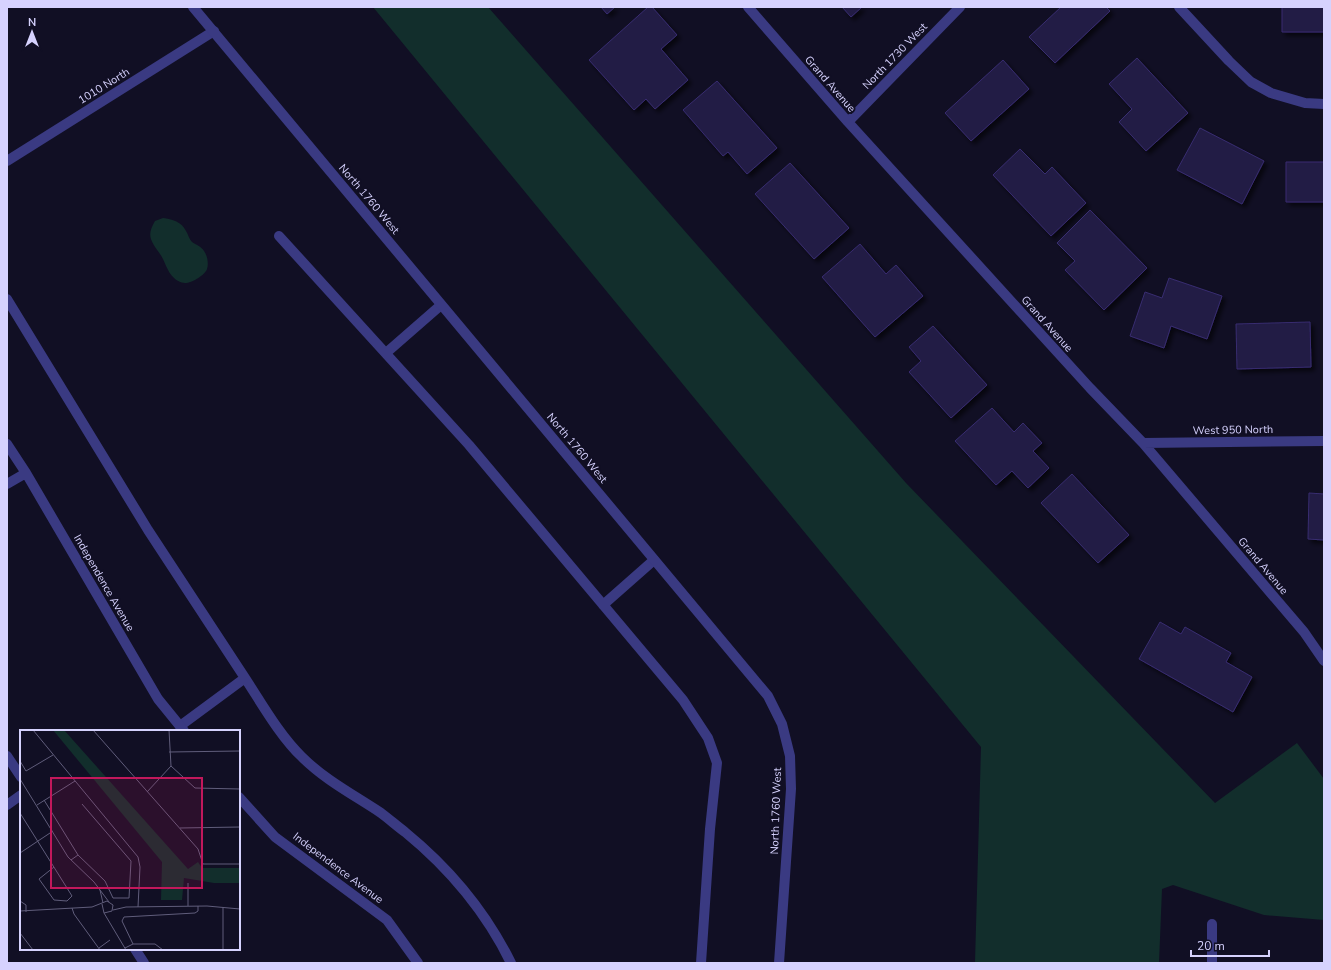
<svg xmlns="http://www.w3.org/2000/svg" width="1331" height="970" viewBox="0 0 1331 970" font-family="'Nunito Sans',sans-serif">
	<defs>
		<filter id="shadow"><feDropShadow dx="3.5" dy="3.5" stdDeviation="2" flood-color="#0009"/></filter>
	</defs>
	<rect width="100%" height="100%" fill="#110f24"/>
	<path fill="#122e2c" d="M373 7H488L906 483 1215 803 1297 743 1324 779V920L1264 915 1173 885 1162 889 1159 963H975L981 747Z
		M163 218C172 219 182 222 186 231 188 234 189 239 192 242 196 245 201 246 204 251 207 255 209 263 207 269 205 275 192 283 185 283 181 283 176 280 174 278 167 272 165 261 160 254 151 241 146 236 155 221Z"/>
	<path fill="#221b45" stroke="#382d70" filter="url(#shadow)" d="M601 7H615L607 14Z
		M648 7H652L677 35 661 49 688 80 655 109 646 99 634 110 589 60Z
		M842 7H862L851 17Z
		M1061 7H1106L1110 11 1055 63 1029 37Z
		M1282 7H1324V32H1282Z
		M1137 58 1188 113 1146 151 1119 122 1132 109 1109 84Z
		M1003 60 1029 89 971 141 945 113Z
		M717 81 777 148 747 174 728 152 723 156 683 110Z
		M1200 128 1264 161 1242 204 1177 170Z
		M1020 149 1045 174 1052 167 1086 203 1051 236 993 175Z
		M1286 162H1324V202H1286Z
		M790 163 849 228 814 259 755 194Z
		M1090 210 1147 268 1104 310 1065 270 1075 261 1057 243Z
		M860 244 886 274 896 265 923 296 875 337 822 277Z
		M1169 278 1222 296 1207 339 1171 326 1164 348 1130 336 1145 292 1162 298Z
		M1310 322 1311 367 1237 369 1236 324Z
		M933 326 987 385 951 418 909 372 921 361 909 347Z
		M992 408 1014 432 1023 423 1042 443 1033 451 1049 468 1028 488 1012 471 996 485 955 441Z
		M1072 474 1129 535 1098 563 1041 503Z
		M1309 493 1324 494V540L1308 539Z
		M1160 622 1181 634 1185 627 1231 653 1226 662 1252 677 1233 712 1139 659Z"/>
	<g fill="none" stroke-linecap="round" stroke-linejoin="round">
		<path stroke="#3a3a82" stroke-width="10" d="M7 161 214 31
			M279 236 469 445 683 700 708 738 717 763 710 829 701 963
			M7 299 148 530 245 678 180 726
			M386 353 441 305
			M603 605 654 560
			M245 678C262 704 280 736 302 757 325 780 354 795 381 813 389 819 397 826 405 832 449 868 486 912 511 963
			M1212 963V924"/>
		<path stroke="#3a3a82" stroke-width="10" d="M193 7 768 696 782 724 790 756 791 789 779 963
			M748 7 848 122 1090 388 1143 443 1304 632 1324 661
			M1179 7 1229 61 1251 82 1271 93 1305 103 1324 104
			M848 122 960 7
			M1143 443 1324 441
			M7 444 26 473 158 699 184 731
			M7 484 26 473
			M7 756 21 777
			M239 797 275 837 387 920 418 963
			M7 805 21 795
			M135 949 144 963"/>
	</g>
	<g text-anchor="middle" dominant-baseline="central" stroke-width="4" stroke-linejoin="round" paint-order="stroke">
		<g font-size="11" fill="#d6d2fe" stroke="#110f24">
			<text transform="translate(895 56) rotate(-46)">North 1730 West</text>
			<text transform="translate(830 84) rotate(49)">Grand Avenue</text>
			<text transform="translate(104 86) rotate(-32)">1010 North</text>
			<text transform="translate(369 199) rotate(50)">North 1760 West</text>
			<text transform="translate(1047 324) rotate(48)">Grand Avenue</text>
			<text transform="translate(1233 430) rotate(-1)">West 950 North</text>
			<text transform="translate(577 448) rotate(50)">North 1760 West</text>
			<text transform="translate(1263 566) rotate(50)">Grand Avenue</text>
			<text transform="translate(104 583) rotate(60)">Independence Avenue</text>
			<text transform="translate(776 811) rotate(-88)">North 1760 West</text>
			<text transform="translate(338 868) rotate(37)">Independence Avenue</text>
		</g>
	</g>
	<g transform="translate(20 730)">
		<rect width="220" height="220" fill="#110f24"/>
		<path d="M33 0H44L168 139 178 132 182 138H220V153H194L164 148 162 170H141L142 132Z" fill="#122e2c"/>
		<path fill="none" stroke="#605d7b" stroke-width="1" d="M13 0 118 127 120 137 118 177M73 0 178 119 183 134H220M149 0 151 36M149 22 220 21M0 31 6 41 33 25M151 36 175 58 220 59M0 49 48 127 74 152 89 172M127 62 151 36M24 70 58 125 51 130M17 75 55 51M0 83 52 166 47 171 34 170 19 149 34 137M160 98 220 97M0 123 33 101M58 125 85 151 93 168H109L111 131 62 74M80 160 83 173M0 171 6 175V182M168 176V153M203 177V220M52 178 54 184 80 220M93 180 106 177 187 176 220 179M0 181 72 177 87 171 93 175 92 181 84 183 82 174M84 183 106 220M0 203 13 220M113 214 102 191 104 187 175 183 178 181V176M79 218 90 210M105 218 113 214H135L143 220"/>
		<path fill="#c2185b" fill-opacity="0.15" stroke="#c2185b" stroke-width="2" d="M31 48H182V158H31Z"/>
		<rect width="220" height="220" fill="none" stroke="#d6d2fe" stroke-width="2"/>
	</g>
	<rect width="1331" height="970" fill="none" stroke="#d6d2fe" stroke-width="16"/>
	<g transform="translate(32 32)" stroke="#110f24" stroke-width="3" paint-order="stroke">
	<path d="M0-3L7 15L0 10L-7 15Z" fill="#d6d2fe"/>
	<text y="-6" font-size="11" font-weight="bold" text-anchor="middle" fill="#d6d2fe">N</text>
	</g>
	<path d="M1191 950v6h78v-6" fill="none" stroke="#d6d2fe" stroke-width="2"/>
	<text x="1197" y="950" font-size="12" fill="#d6d2fe" stroke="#110f24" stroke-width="3" paint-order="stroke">20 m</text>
</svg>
